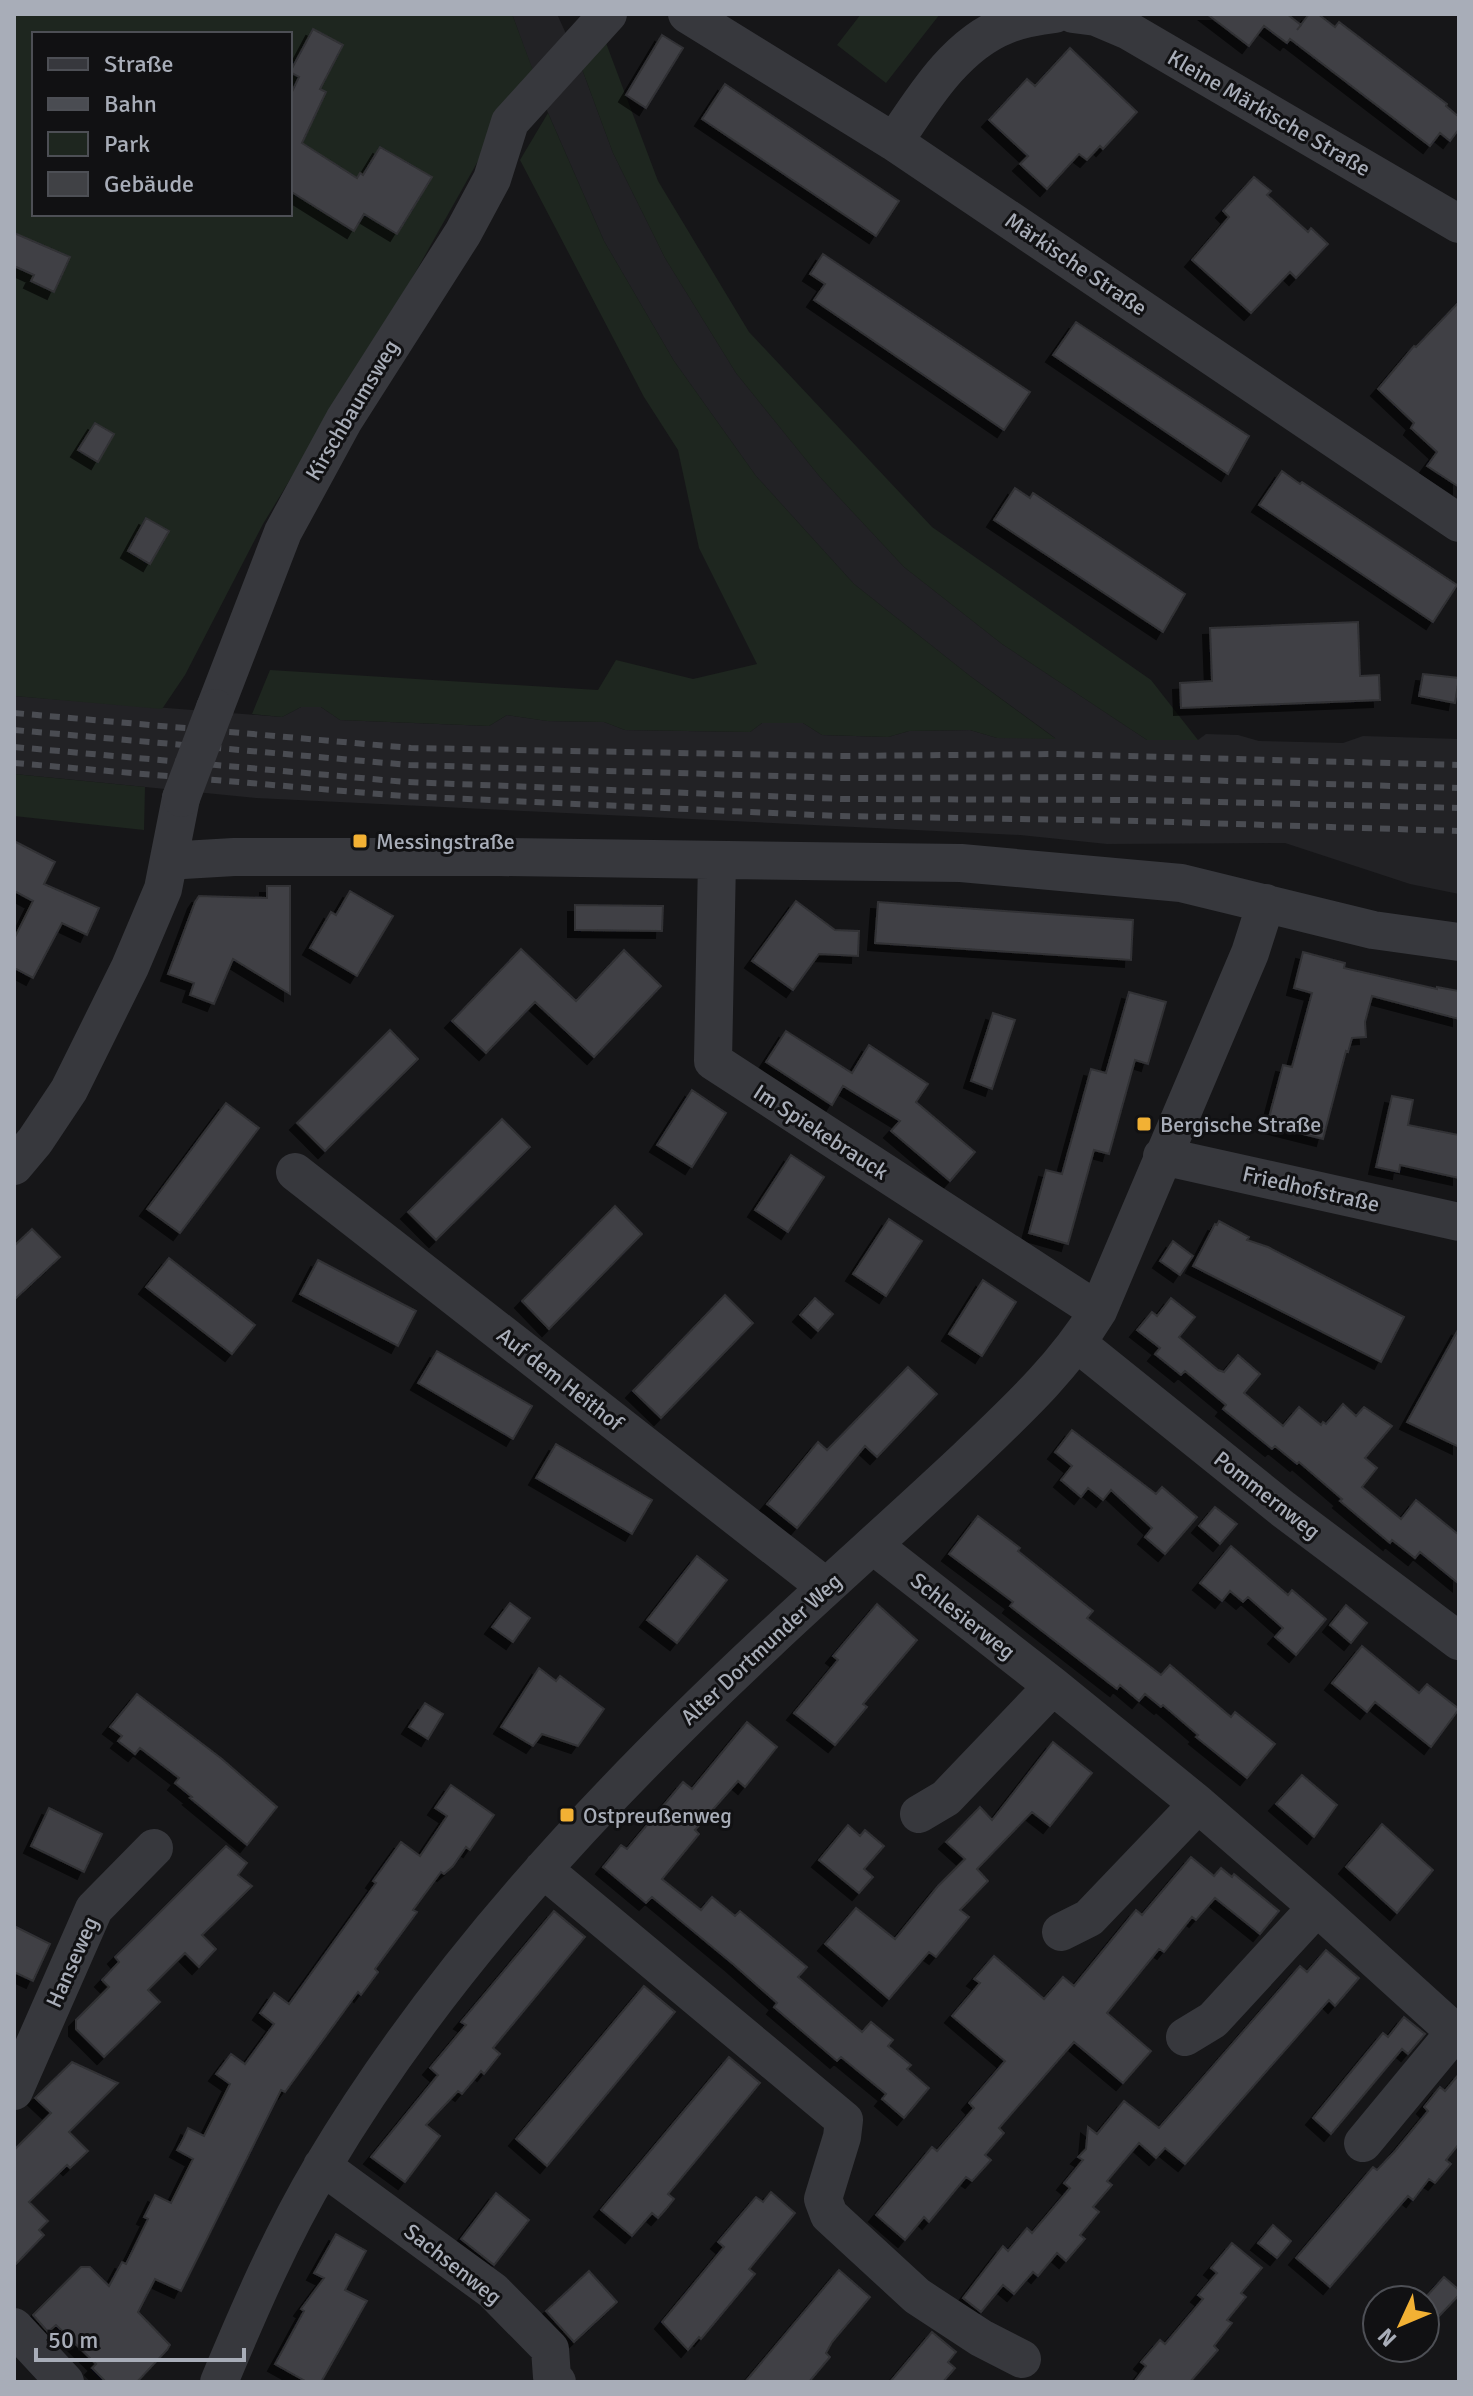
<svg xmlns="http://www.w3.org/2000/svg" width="1473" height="2396" viewBox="0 0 1473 2396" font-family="Signika,sans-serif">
	<defs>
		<filter id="shadow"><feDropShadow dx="-7" dy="7" stdDeviation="0" flood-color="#0009"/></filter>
	</defs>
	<rect width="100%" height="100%" fill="#161618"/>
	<path fill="#222225" d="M512 14H557L582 69 613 153 665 258 736 373 820 477 904 567 1002 644 1147 740H1198L1206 734 1238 735 1259 741 1343 743 1363 736 1459 739V894L1410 884 1285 843 1107 844 1020 835 256 798 14 774V696L282 717 301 707H321L340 720 489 726 507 715 548 721 604 722 625 730 750 732 762 723H803L822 735 888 737 909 731 970 730 997 738H1055L970 676 854 584 756 476 674 361 604 241 548 113Z"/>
	<path fill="#1e261f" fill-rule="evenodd" d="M14 14H512L534 73 487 145 406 289 263 524 185 675 162 709 14 696ZM34 34H290V214H34Z
		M861 14H940L886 83 837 45Z
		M606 43 658 181 749 332 932 527 1151 680 1198 740H1147L1002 644 904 567 820 477 736 373 665 258 613 153 582 69Z
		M548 113 604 241 674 361 756 476 854 584 970 676 1056 739 997 738 970 730 909 731 888 737 822 735 803 723H762L750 732 625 730 604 722 547 721 507 715 489 726 340 720 321 707H301L282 717 252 714 270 670 598 690 616 660 693 679 757 664 699 548 678 450 644 397 520 160Z
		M14 774 145 787 144 830 14 816Z"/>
	<path fill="#404145" stroke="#303034" stroke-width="2" filter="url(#shadow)" d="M1207 14H1287L1301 25 1297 30 1309 14H1318L1335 27 1339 22 1447 104 1446 106 1459 117V129L1450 141 1440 133 1430 146 1290 39 1287 43 1264 26 1249 46Z
		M313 29 343 45 320 89 326 92 302 143 357 178 360 173 363 175 380 147 432 177 397 234 364 214 354 231 290 191V96L299 77 290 72Z
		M662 35 683 48 646 108 626 95Z
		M1070 48 1137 112 1103 149 1100 146 1087 160 1079 154 1047 189 1020 164 1028 156 989 120 1027 79 1035 86Z
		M725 84 899 201 876 236 702 119Z
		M1254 177 1271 191 1267 195 1308 232 1311 228 1328 244 1296 278 1290 272 1251 313 1192 260 1229 217 1223 211Z
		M14 233 70 257 54 292 31 281 34 275 14 266Z
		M823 254 1030 392 1004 430 814 300 825 284 810 274Z
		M1459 302V487L1427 466 1437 452 1411 428 1414 423 1378 389 1414 346 1416 347Z
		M1076 322 1249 436 1228 474 1053 355Z
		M95 423 114 434 98 462 78 450Z
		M1282 471 1300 484 1302 482 1457 585 1433 622 1259 505Z
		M1015 488 1030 498 1033 493 1185 594 1163 632 994 520Z
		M146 518 169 531 150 564 128 551Z
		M1358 622 1360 676 1379 675 1380 700 1181 708 1180 683 1212 681 1210 628Z
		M1423 674 1459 678 1455 703 1419 696Z
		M14 841 55 862 44 884 99 908 87 935 62 923 33 978 14 968V939L33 901 14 891Z
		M267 886H290V994L233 959 214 1004 190 995 194 983 168 974 195 902 199 896 267 898Z
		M350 891 393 916 357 976 310 948 331 912 336 915Z
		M796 901 835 930 859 931 858 956 819 954 793 990 752 961Z
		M878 902 1133 920 1131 960 875 943Z
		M575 905 663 906 662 931 575 930Z
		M521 949 576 1001 624 950 661 986 594 1057 535 1002 486 1053 452 1021Z
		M1303 952 1345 963 1344 968 1437 989V987L1459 991V1019L1372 996 1365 1022 1366 1037 1352 1038 1348 1052 1346 1051 1323 1139 1267 1125 1283 1065 1292 1067 1312 993 1294 988Z
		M1129 992 1166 1002 1148 1064 1135 1060 1109 1154 1094 1150 1068 1244 1029 1233 1046 1170 1062 1174 1091 1069 1106 1073Z
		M993 1013 1015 1020 992 1089 971 1081Z
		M390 1030 418 1059 325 1151 297 1123Z
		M786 1031 852 1073 869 1045 928 1084 916 1102 975 1152 950 1181 891 1131 900 1121 843 1086 832 1105 766 1062Z
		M692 1090 726 1113 692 1167 657 1145Z
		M1392 1096 1413 1100 1408 1125 1459 1135V1178L1400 1165 1399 1172 1376 1167Z
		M226 1103 259 1128 180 1233 147 1209Z
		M502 1119 530 1147 436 1240 408 1212Z
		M791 1155 824 1177 788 1232 755 1210Z
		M615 1206 642 1234 549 1329 522 1301Z
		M889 1219 922 1241 886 1296 853 1274Z
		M1219 1221 1249 1237 1247 1240 1268 1247 1404 1317 1381 1362 1193 1266 1215 1224 1217 1225Z
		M32 1229 60 1257 14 1300V1246Z
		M1173 1241 1193 1256 1180 1275 1160 1261Z
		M169 1258 255 1325 232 1354 146 1287Z
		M318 1260 416 1311 398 1346 300 1294Z
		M983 1280 1016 1302 982 1356 949 1334Z
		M725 1295 753 1323 661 1418 633 1391Z
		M815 1298 833 1314 818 1331 800 1315Z
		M1171 1298 1195 1317 1179 1337 1218 1370 1224 1372 1238 1355 1260 1374 1244 1393 1283 1426 1299 1407 1321 1425 1323 1422 1326 1424 1343 1404 1356 1416 1364 1407 1392 1426 1365 1458 1377 1468 1362 1487 1401 1519 1416 1500 1459 1535V1584L1420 1552 1415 1558 1392 1540 1390 1543 1340 1501 1342 1499 1299 1462 1297 1464 1275 1446 1272 1449 1223 1409 1226 1405 1185 1371 1181 1375 1155 1354 1160 1348 1137 1330 1152 1312 1157 1316Z
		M1459 1328V1447L1407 1422Z
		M437 1351 532 1406 513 1439 418 1383Z
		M908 1367 937 1394 877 1457 865 1446 797 1528 767 1504 818 1442 827 1450Z
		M1072 1430 1156 1494 1162 1487 1197 1517 1165 1554 1145 1537 1152 1528 1111 1490 1103 1500 1088 1488 1081 1497 1061 1480 1072 1466 1055 1452Z
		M556 1444 652 1500 632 1534 536 1478Z
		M1215 1507 1237 1524 1220 1544 1199 1526Z
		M978 1516 1020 1548 1018 1551 1093 1611 1087 1618 1161 1675 1170 1665 1231 1717 1235 1712 1275 1744 1247 1778 1196 1737 1198 1735 1163 1705 1161 1707 1145 1694 1139 1701 1120 1685 1117 1689 1010 1606 1013 1602 949 1554Z
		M1231 1546 1288 1595 1292 1590 1326 1619 1296 1655 1275 1637 1283 1628 1248 1597 1243 1602 1230 1591 1222 1601 1200 1583Z
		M697 1556 727 1580 677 1643 647 1620Z
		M510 1603 530 1618 513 1642 492 1627Z
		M877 1604 917 1640 863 1704 867 1707 835 1745 794 1713 838 1660 833 1656Z
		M1346 1605 1367 1623 1351 1643 1330 1625Z
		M1362 1646 1419 1693 1427 1684 1459 1709 1431 1747 1375 1702 1367 1712 1332 1683Z
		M539 1668 556 1681 560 1676 604 1709 578 1746 542 1734 533 1746 501 1727Z
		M137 1694 222 1759 277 1807 247 1845 190 1798 192 1797 175 1783 179 1778 140 1748 135 1754 118 1741 122 1736 110 1727Z
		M425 1703 443 1714 428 1739 409 1727Z
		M747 1722 777 1747 745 1787 738 1781 695 1830 699 1834 662 1879 701 1910 712 1897 735 1916 740 1911 807 1967 798 1977 820 1996 862 2032 871 2022 893 2040 888 2046 911 2065 907 2069 929 2088 904 2118 882 2099 886 2094 841 2057 837 2061 774 2007 777 2003 733 1964 652 1897 646 1903 603 1867 621 1845 627 1849 683 1782 692 1789Z
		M1053 1742 1092 1773 1050 1826 1032 1812 977 1869 988 1881 960 1910 969 1917 936 1957 929 1952 889 1999 825 1944 856 1908 895 1939 938 1886 965 1859 946 1842 980 1807 992 1820Z
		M1302 1775 1337 1805 1314 1837 1276 1804Z
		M451 1785 494 1815 470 1850 466 1847 453 1866 444 1874 441 1872 413 1910 417 1912 375 1969 378 1972 361 1995 358 1992 285 2092 281 2090 181 2291 155 2279 138 2312 170 2345 167 2350 137 2382H106L92 2368 96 2364 56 2325 48 2332 33 2315 81 2267H90L109 2286 122 2262 126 2264 148 2219 144 2217 155 2195 171 2203 193 2159 177 2150 183 2139 188 2128 204 2136 230 2084 216 2074 231 2054 245 2064 274 2024 260 2013 274 1993 289 2004 376 1883 373 1881 401 1842 420 1856 447 1816 435 1808Z
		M49 1808 102 1834 84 1872 31 1846Z
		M1382 1824 1433 1870 1397 1913 1346 1867Z
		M848 1825 860 1836 865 1830 884 1846 864 1869 873 1877 859 1893 819 1860Z
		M226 1846 247 1863 238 1875 252 1886 202 1935 216 1949 199 1967 185 1953 148 1990 160 2002 104 2057 76 2029V2020L109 1987 102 1980 119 1962 115 1957Z
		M1191 1857 1214 1876 1221 1868 1232 1877 1234 1874 1279 1911 1260 1934 1215 1898 1196 1920 1192 1917 1164 1952 1159 1949 1107 2013 1151 2051 1123 2083 1074 2042 999 2128 1004 2133 985 2155 991 2160 972 2181 966 2177 929 2222 924 2217 905 2240 876 2215 932 2147 937 2151 974 2108 969 2103 1005 2061 952 2016 980 1983 974 1979 994 1956 1044 1999 1063 1977 1074 1986 1136 1910 1142 1915Z
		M554 1911 585 1937 493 2048 500 2054 484 2074 481 2071 462 2094 458 2091 426 2125 440 2136 405 2182 371 2157 438 2075 430 2068 466 2025 461 2022Z
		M14 1926 50 1944 33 1981 14 1972Z
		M1326 1950 1359 1978 1335 2006 1329 2000 1185 2164 1165 2148 1156 2158 1139 2143 1107 2181 1112 2185 1093 2207 1099 2212 1080 2235 1085 2239 1066 2261 1057 2253 1038 2276 1033 2272 1014 2294 1003 2285 981 2312 963 2298 1003 2246 1008 2251 1027 2228 1032 2233 1070 2188 1064 2183 1083 2160 1078 2157 1086 2149 1088 2127 1097 2134 1124 2101 1159 2128 1300 1966 1307 1972Z
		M644 1986 675 2012 547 2166 516 2139Z
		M1404 2017 1425 2034 1408 2054 1402 2049 1331 2134 1313 2118 1383 2033 1388 2037Z
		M729 2057 760 2083 668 2194 674 2199 666 2209 658 2218 652 2213 632 2236 601 2210Z
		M72 2062 118 2083 69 2132 88 2151 70 2168 67 2165 29 2202 48 2221 39 2230 44 2235 14 2266V2150L51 2113 35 2098Z
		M1459 2074V2144L1446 2160 1451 2164 1435 2183 1429 2179 1413 2200 1408 2196 1330 2287 1296 2258 1373 2167 1377 2170 1395 2151 1428 2111 1424 2107 1440 2087 1445 2091Z
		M771 2192 795 2213 749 2269 755 2274 701 2339 699 2337 688 2350 662 2322 724 2247 718 2242 740 2216 756 2197 763 2202Z
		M496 2193 529 2220 494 2265 461 2239Z
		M1273 2225 1291 2241 1277 2258 1258 2243Z
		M336 2234 366 2251 345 2290 367 2301 321 2382H307L275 2364 304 2311 301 2309 324 2278 314 2273Z
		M1232 2243 1262 2268 1241 2293 1246 2297 1227 2320 1232 2323 1214 2346 1218 2350 1190 2382H1134L1146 2366 1141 2362 1160 2340 1165 2344 1203 2299 1198 2295 1217 2273 1211 2268Z
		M839 2270 870 2297 832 2342 826 2353 830 2357 809 2382H745Z
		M589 2271 617 2302 574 2342 546 2311Z
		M1444 2277 1459 2290V2295L1425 2331V2298Z
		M932 2332 956 2352 948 2362 955 2368 943 2382H890Z"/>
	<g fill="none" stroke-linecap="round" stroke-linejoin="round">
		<path stroke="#37383d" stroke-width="38" d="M687 14 894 142 1459 523
			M1073 14 1096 17 1129 31 1459 224
			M894 142C923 99 955 45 1006 25 1021 19 1039 16 1055 14
			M215 708 283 532 344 420 463 233 492 179 510 122 608 14
			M172 848 183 860 234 857H499L961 863 1181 883 1373 930 1459 942
			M717 861 713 1061 1098 1311
			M1162 1156 1459 1222
			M14 1166 35 1141 69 1090 130 967 163 889 181 798
			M295 1172 826 1587
			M1078 1344 1283 1509 1459 1641
			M874 1546 1053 1686 946 1798 919 1814
			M1053 1686 1198 1804 1317 1907 1213 2020 1185 2037
			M543 1869 844 2120 842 2137 823 2199 829 2215 917 2296 981 2338 1022 2359
			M1317 1907 1455 2032 1363 2143
			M1061 1932 1089 1918 1198 1804
			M14 2091 94 1909 154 1848
			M322 2166 493 2291 550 2349 552 2377 557 2382
			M14 2327 65 2382
			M219 2382C250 2308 281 2236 322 2167 439 1970 599 1799 766 1643 833 1580 901 1520 968 1457 1015 1412 1064 1367 1098 1311L1250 953 1266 903"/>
		<path stroke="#4a4c52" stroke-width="6" stroke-dasharray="10 8" stroke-linecap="butt" d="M14 713 411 748 843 756 1056 754 1459 765
			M14 730 409 765 844 778 1102 777 1459 788
			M14 747 406 782 842 799 1140 800 1459 808
			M14 763 403 796 838 816 1139 821 1459 831"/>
		<path stroke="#37383d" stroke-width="38" d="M181 798 215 708"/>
	</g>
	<g fill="#f2b134" stroke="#111113" stroke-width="3">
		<rect x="352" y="833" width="16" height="16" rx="4"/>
		<rect x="1136" y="1116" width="16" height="16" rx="4"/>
		<rect x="559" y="1807" width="16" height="16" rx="4"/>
	</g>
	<g text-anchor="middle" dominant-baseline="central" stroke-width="6" stroke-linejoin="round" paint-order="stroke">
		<g font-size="22" fill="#a8adb8" stroke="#111113">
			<text transform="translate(1269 113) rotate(30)">Kleine Märkische Straße</text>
			<text transform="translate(1076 264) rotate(34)">Märkische Straße</text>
			<text transform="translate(352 410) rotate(-59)">Kirschbaumsweg</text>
			<text transform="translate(821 1132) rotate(33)">Im Spiekebrauck</text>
			<text transform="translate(1311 1189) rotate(13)">Friedhofstraße</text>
			<text transform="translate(560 1379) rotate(38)">Auf dem Heithof</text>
			<text transform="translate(1267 1495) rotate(38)">Pommernweg</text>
			<text transform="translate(963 1616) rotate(38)">Schlesierweg</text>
			<text transform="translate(761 1649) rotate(-43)">Alter Dortmunder Weg</text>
			<text transform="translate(72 1962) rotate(-66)">Hanseweg</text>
			<text transform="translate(453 2264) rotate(38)">Sachsenweg</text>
		</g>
		<g font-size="22" fill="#a8adb8" stroke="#111113" text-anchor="start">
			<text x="376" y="841">Messingstraße</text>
			<text x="1160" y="1124">Bergische Straße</text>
			<text x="583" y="1815">Ostpreußenweg</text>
		</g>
	</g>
	<rect width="1473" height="2396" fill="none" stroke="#a8adb8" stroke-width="32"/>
	<rect x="32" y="32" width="260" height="184" fill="#111113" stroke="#4d4f55" stroke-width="2"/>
	<rect x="48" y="58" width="40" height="12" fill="#37383d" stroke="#4d4f55" stroke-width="2"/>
	<text x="104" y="72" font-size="24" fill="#a8adb8">Straße</text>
	<rect x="48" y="98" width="40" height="12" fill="#4a4c52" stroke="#4d4f55" stroke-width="2"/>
	<text x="104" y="112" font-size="24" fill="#a8adb8">Bahn</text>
	<rect x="48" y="132" width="40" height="24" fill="#1e261f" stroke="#4d4f55" stroke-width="2"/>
	<text x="104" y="152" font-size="24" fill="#a8adb8">Park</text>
	<rect x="48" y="172" width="40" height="24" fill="#404145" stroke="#4d4f55" stroke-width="2"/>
	<text x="104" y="192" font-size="24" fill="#a8adb8">Gebäude</text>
	<g transform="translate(1401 2324) rotate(226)"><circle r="38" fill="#111113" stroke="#4d4f55" stroke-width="2"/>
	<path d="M0-6L14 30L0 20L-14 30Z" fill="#f2b134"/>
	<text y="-12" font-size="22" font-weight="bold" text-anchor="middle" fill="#a8adb8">N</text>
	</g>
	<path d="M36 2348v12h208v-12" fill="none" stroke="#a8adb8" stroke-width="4"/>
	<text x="48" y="2348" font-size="24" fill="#a8adb8" stroke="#111113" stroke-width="6" paint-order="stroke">50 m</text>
</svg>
